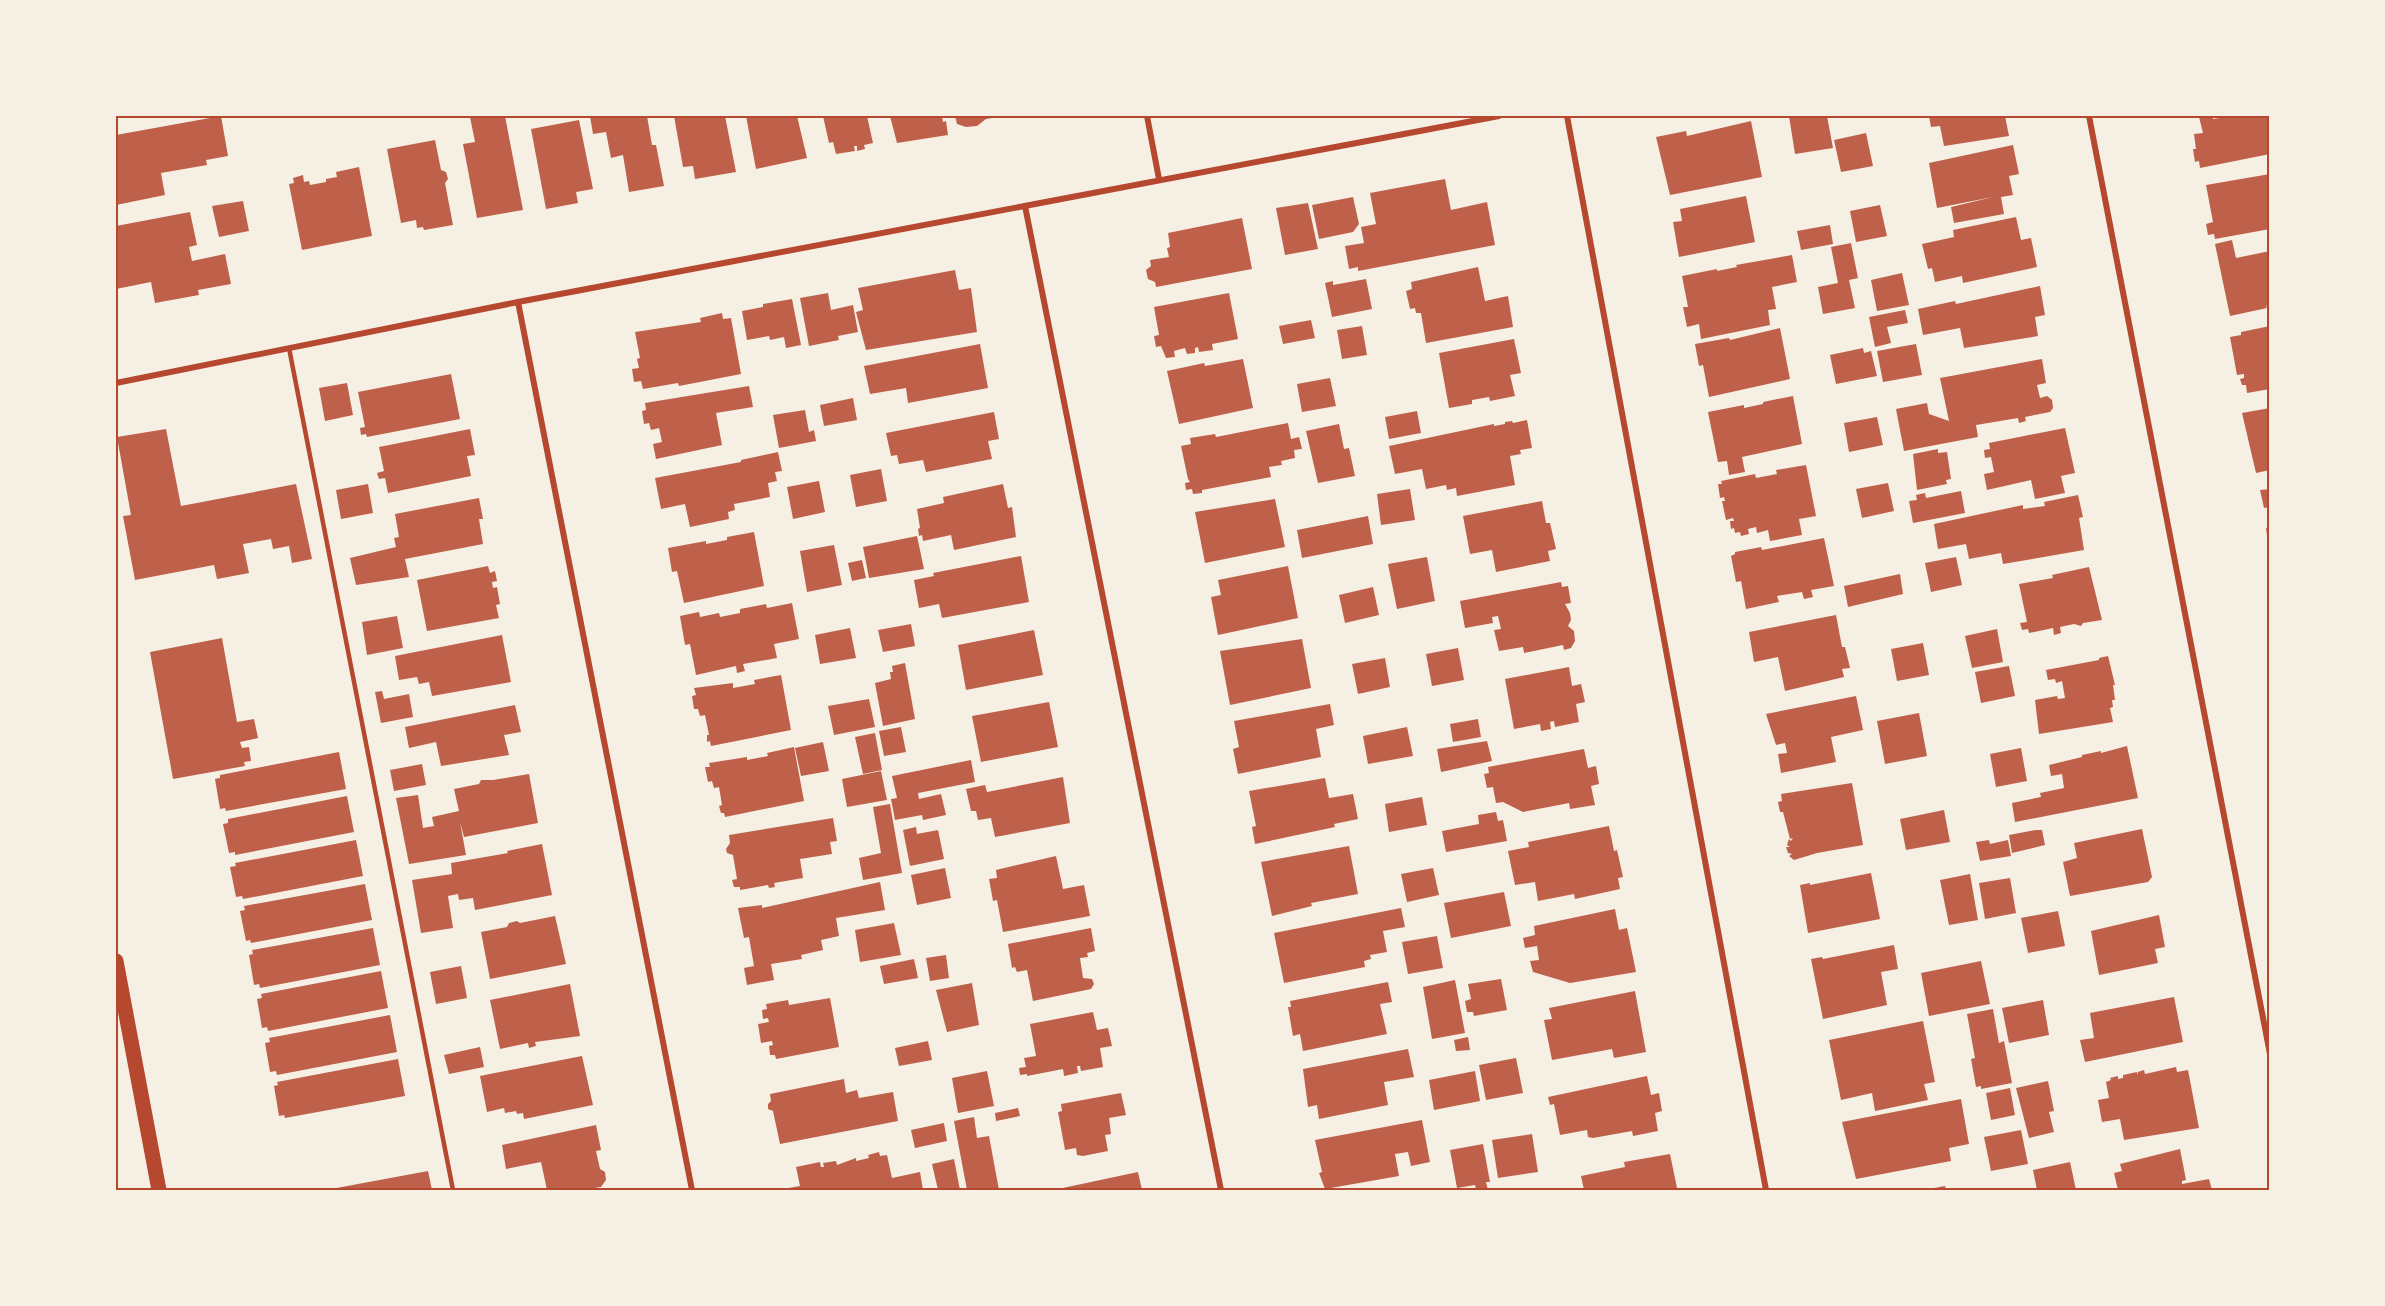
<svg xmlns="http://www.w3.org/2000/svg" width="2385" height="1306" viewBox="0 0 2385 1306" font-family="Karla,sans-serif">
	<rect width="100%" height="100%" fill="#f6efe4"/>
	<path fill="#bf614a" d="M221 116 228 156 206 160 207 165 161 173 165 195 116 205V135Z
		M479 116H505L523 210 477 218 463 144 475 142 470 117Z
		M590 116H647L652 145H656L664 186 629 192 623 155 611 158 606 132 593 134Z
		M674 116H725L736 172 695 179 693 166 683 167Z
		M746 116H797L807 158 756 169Z
		M823 116H867L873 143 864 145 865 149 857 151V146H854L855 151 836 154 833 142 829 143Z
		M890 116H942L943 122 946 121 948 135 897 143Z
		M955 116H998V117L986 119 977 126 966 127 957 124Z
		M1789 116H1827L1833 148 1795 154Z
		M1929 116H2005L2009 136 1944 146 1940 126 1931 127Z
		M2213 116V119L2232 116H2270V154L2200 168 2199 161 2195 162 2193 149H2196L2194 134 2203 133 2199 117Z
		M579 120 593 189 576 192 578 203 546 209 531 129Z
		M1751 121 1762 177 1670 195 1656 137 1686 131 1687 136Z
		M1866 133 1873 166 1841 172 1834 140Z
		M435 140 441 170 446 172 448 179 445 183 453 225 424 230 423 227 417 228 416 220 401 223 387 149Z
		M2013 145 2019 174 2009 176 2013 195 2001 197 2004 214 1954 223 1951 207 1993 197 1937 208 1929 163Z
		M359 167 372 236 302 250 289 184 294 183 293 178 303 175 304 182 309 181 310 185 326 182V179L337 177 336 172Z
		M2270 174V229L2215 239 2214 234 2208 235 2206 224 2213 222 2206 185Z
		M1445 179 1451 210 1487 202 1495 245 1358 271V267L1349 269 1345 246 1364 243 1361 227 1376 224 1370 193Z
		M1746 196 1755 242 1679 257 1673 222 1682 221 1680 209Z
		M1353 197 1359 224 1353 232 1319 239 1312 205Z
		M243 201 249 231 219 237 212 206Z
		M1308 203 1318 249 1285 255 1276 208Z
		M1880 205 1887 236 1856 242 1850 211Z
		M190 212 197 245 189 247 192 261 225 254 231 284 198 290 199 295 155 303 151 282 116 289V226Z
		M2016 217 2021 240 2031 238 2037 267 1963 283 1962 276 1935 282 1932 268 1928 269 1922 244 1954 237 1953 230Z
		M1242 218 1252 269 1156 287 1155 282 1148 279 1146 270 1151 266 1150 260 1169 257 1167 248 1170 247 1168 233Z
		M1830 225 1833 244 1801 250 1797 231Z
		M2232 240 2236 258 2270 251V305L2266 306 2267 308 2230 316 2215 244Z
		M1851 243 1858 278 1849 280 1855 308 1823 314 1818 287 1838 283 1831 247Z
		M1792 255 1797 282 1772 287 1776 309 1768 310 1770 325 1701 339 1699 324 1687 327 1683 307H1688L1682 276 1717 269V271L1737 267 1736 265Z
		M1478 267 1485 301 1508 296 1513 327 1426 343 1421 313H1416L1415 308 1410 309 1406 291 1412 289 1411 282Z
		M955 270 959 290 971 288 977 332 866 350 856 312 863 310 858 288Z
		M1902 273 1909 305 1877 311 1871 280Z
		M1366 279 1372 309 1332 317 1325 283 1333 281V285Z
		M2040 286 2045 315 2035 317 2038 336 1964 348 1960 328 1923 335 1918 309 1955 301 1956 304Z
		M828 293 831 310 853 305 858 332 838 336 839 340 809 346 800 298Z
		M1229 293 1238 339 1212 344 1213 350 1199 352 1198 347 1195 348V353L1187 354 1185 348 1174 351 1175 357 1166 358 1161 346 1156 347 1154 336 1159 335 1154 307Z
		M792 299 801 345 786 348 784 337 770 340 769 336 747 340 742 311 763 307V304Z
		M1905 310 1908 323 1887 327 1891 343 1875 347 1869 317Z
		M722 313 723 319 731 318 741 374 679 386 678 383 643 389 641 381 634 382 632 369 639 368 637 359 640 358 635 332 701 322 700 318Z
		M1311 320 1315 338 1283 344 1279 326Z
		M1362 326 1367 355 1342 359 1337 330Z
		M2270 326V389L2247 393 2246 385H2242L2240 379 2244 378V374L2237 375 2230 337 2241 335V332Z
		M1780 328 1790 379 1709 397 1703 365 1699 366 1695 344 1729 338 1730 340Z
		M1514 339 1521 373 1510 375 1515 396 1490 401 1489 397 1472 400V404L1449 408 1439 353Z
		M980 344 988 388 908 403 906 388 870 394 864 366Z
		M1916 344 1922 375 1883 382 1877 351Z
		M1863 348 1864 353 1871 351 1877 376 1836 384 1830 355Z
		M1243 359 1253 408 1179 424 1167 371 1204 363 1205 366Z
		M2042 359 2046 383 2037 385 2040 398 2047 396 2052 400 2053 408 2050 412 2025 417 2026 421 2019 423 2018 418 1976 425 1978 437 1904 451 1896 409 1927 403 1929 414 1949 421 1940 378Z
		M451 374 460 419 367 437 366 434 361 435 360 428 365 427 358 392Z
		M1330 378 1336 406 1302 412 1297 384Z
		M347 383 353 415 325 421 319 388Z
		M749 386 753 407 716 413 722 445 656 459 653 444 662 442 659 428 651 430 649 423 644 424 642 411 646 410 645 403Z
		M1793 396 1802 444 1742 457 1745 472 1729 475 1727 461 1718 462 1708 412 1744 405V408L1763 404V402Z
		M853 398 857 420 824 426 820 405Z
		M2270 408V470L2256 473 2242 413Z
		M805 410 809 432 814 430 816 441 779 448 773 415Z
		M1417 411 1421 433 1389 439 1385 417Z
		M994 412 999 439 988 441 992 459 926 472 923 460 899 464 897 455 891 456 886 433Z
		M1877 417 1883 445 1849 452 1844 423Z
		M1527 420 1532 448 1520 450 1521 454 1510 456 1515 485 1457 496 1456 488 1447 490 1446 485 1426 489 1422 469 1395 474 1389 446 1494 424V426L1505 424V422L1512 421 1513 423Z
		M1288 423 1291 439 1299 437 1302 449 1294 450 1295 458 1281 461 1282 465 1269 467 1271 477 1202 490V493L1193 494 1192 489 1186 490 1185 483 1190 482 1188 479 1181 446 1191 444 1190 438 1215 434 1216 437Z
		M1339 424 1344 449 1349 448 1355 476 1318 483 1306 431Z
		M2065 428 2075 473 2061 476 2065 493 2035 499 2031 480 1987 490 1984 474 1994 472 1991 457 1985 458 1984 450 1990 449 1989 443Z
		M166 429 181 506 296 484 312 559 292 563 289 546 273 549 271 539 243 544 249 573 217 579 214 565 135 580 123 516 131 515 117 437Z
		M470 429 475 455 467 456 471 476 388 493 385 478 379 479 377 473 384 471 379 447Z
		M1938 449V453L1947 452 1951 479 1946 480 1947 484 1917 490 1913 454Z
		M778 452 782 471 775 472 777 481 768 483 770 497 734 504 735 510 728 512 729 519 690 527 685 504 661 509 655 478 741 462V460Z
		M1806 465 1816 516 1799 519 1802 535 1770 541 1768 530 1757 533 1756 527 1748 529 1749 534 1741 536 1740 532 1735 533 1734 528 1731 529 1730 521H1734L1733 518 1726 520 1722 501H1725L1724 497 1720 498 1718 484H1722L1721 481 1755 474 1756 478 1777 474 1776 470Z
		M881 469 887 501 856 507 850 475Z
		M819 481 825 512 793 519 787 487Z
		M1888 483 1894 511 1862 518 1856 489Z
		M368 484 373 513 341 519 336 490Z
		M1003 484 1008 508 1012 507 1016 537 954 550 951 535 923 541 922 535 919 536 918 529 920 528 917 509 944 503 943 497Z
		M1410 489 1415 520 1381 525 1377 494Z
		M2270 489V507L2264 508 2260 490Z
		M1961 491 1965 513 1913 523 1909 501 1917 500 1916 495 1925 493 1926 498Z
		M2078 495 2083 517 2079 518 2084 550 2003 564 2001 553 1969 559 1966 544 1938 549 1934 524 2023 505V509L2045 506 2044 502Z
		M479 498 483 519H479L483 544 405 559 409 577 356 585 350 558 396 547 394 538 399 537 395 514Z
		M1275 499 1285 547 1205 563 1195 512Z
		M1542 501 1546 523H1550L1556 549 1548 551 1550 561 1496 572 1492 550 1470 554 1463 516Z
		M1368 516 1373 544 1302 558 1297 530Z
		M2270 527V543H2268L2266 528Z
		M754 532 764 586 684 603 677 571 672 572 668 548 706 541V544L727 540V537Z
		M917 536 924 569 869 578 863 547Z
		M1824 538 1834 586 1811 590 1813 597 1804 599 1802 592 1777 596 1779 602 1746 609 1741 581 1736 582 1731 556 1735 554V552L1761 547 1762 550Z
		M834 545 842 585 807 592 800 551Z
		M1021 556 1029 602 942 618 939 604 919 608 914 580 934 576 933 573Z
		M1427 557 1435 601 1397 609 1388 564Z
		M1956 557 1962 585 1931 592 1925 563Z
		M862 560 866 578 852 581 848 563Z
		M488 566 490 573 495 571 497 581 492 582 493 588 497 587 500 604 496 605 499 618 427 631 417 580Z
		M1288 566 1298 618 1218 635 1211 597 1221 595 1218 580Z
		M2089 567 2102 620 2083 623 2081 626 2074 624 2060 627 2061 633 2054 635 2053 628 2029 633 2028 629 2022 630 2020 623 2027 622 2019 584 2053 578 2052 575Z
		M1900 574 1903 594 1848 607 1844 586Z
		M1561 582 1562 587 1568 586 1571 603 1565 604 1570 613 1571 620 1568 626 1574 631 1575 641 1571 648 1564 650 1563 645 1524 653 1523 647 1499 651 1494 630 1501 629 1498 616 1492 617 1493 623 1465 628 1460 601Z
		M1373 587 1379 615 1345 623 1339 595Z
		M792 603 799 639 774 644 777 658 743 664 745 671 737 673 736 666 696 675 690 644 685 645 680 616 699 612 700 617 719 613 720 617 740 613V609L766 604 767 608Z
		M1836 615 1842 647H1845L1850 668 1842 669 1844 677 1785 691 1778 657 1754 662 1749 632Z
		M397 616 403 648 367 655 362 622Z
		M911 624 915 646 883 652 878 630Z
		M850 628 856 658 820 664 815 635Z
		M1997 629 2003 662 1972 668 1965 636Z
		M1034 630 1043 675 966 690 958 645Z
		M502 635 511 682 432 696 429 682 419 684 417 677 399 680 395 656Z
		M222 638 237 722 254 719 258 738 240 742 242 748 249 747 251 761 244 762 245 766 173 779 150 652Z
		M1302 639 1311 688 1230 705 1220 651Z
		M1923 643 1929 675 1897 681 1891 649Z
		M1458 648 1464 680 1432 686 1426 654Z
		M2108 656 2115 685H2113L2115 700H2112L2113 707 2110 708 2113 722 2039 734 2035 700 2057 696 2058 699 2065 698 2062 681 2056 683 2055 679 2048 680 2046 670 2099 660V658Z
		M1385 658 1390 687 1358 694 1352 664Z
		M905 663 915 719 883 726 875 683 891 679 890 672H893L892 666Z
		M2009 666 2015 696 1981 703 1975 672Z
		M1569 667 1572 686 1581 684 1585 702 1576 704 1579 722 1555 727 1554 721 1550 722 1551 729 1541 731 1540 724 1514 729 1505 679Z
		M781 675 791 730 711 746 710 741 707 742V735H709L705 715 700 716 698 709H694L692 696 696 695 694 688 733 683V688L755 684 754 680Z
		M382 691 384 699 409 694 413 717 381 723 375 692Z
		M1856 696 1863 730 1831 737 1836 762 1781 773 1778 754 1787 753 1785 743 1776 745 1766 714Z
		M869 699 875 727 834 735 828 706Z
		M1049 702 1058 747 981 762 972 716Z
		M1330 704 1334 725 1316 729 1321 757 1238 774 1233 749 1239 747 1234 721Z
		M515 705 521 732 504 735 509 755 441 766 436 742 409 748 405 727Z
		M1919 713 1927 756 1885 764 1877 721Z
		M1478 719 1481 737 1453 742 1450 724Z
		M901 727 906 752 884 756 879 731Z
		M1407 727 1413 756 1368 764 1363 736Z
		M875 733 882 770 863 774 855 737Z
		M1487 741 1492 761 1441 772 1437 749Z
		M823 742 829 771 801 776 795 748Z
		M2127 746 2138 798 2015 822 2012 803 2041 797 2040 793 2064 788 2062 774 2051 776 2049 765 2082 757V755L2101 751V753Z
		M794 747 804 801 725 817 724 813H721L719 806 722 805 719 787 714 788 712 781 708 782 705 767H710L709 763 747 757V760L768 756 767 753Z
		M2021 748 2027 781 1996 787 1990 754Z
		M1584 749 1588 768 1596 766 1599 784 1591 786 1595 805 1570 809 1569 803 1523 812 1503 802 1496 803 1493 787 1487 788 1484 774 1489 773 1488 767Z
		M339 752 346 789 226 811 225 808 220 809 215 779 220 778V775Z
		M971 760 975 782 918 793 919 799 941 794 946 815 923 820 922 815 895 820 891 799 897 798 892 776Z
		M422 764 426 785 394 791 390 770Z
		M881 771 887 800 847 807 842 779Z
		M529 774 538 823 464 837 460 822 466 855 409 864 396 798 418 795 423 828 434 826 432 817 459 811 454 789 479 784 481 780H493Z
		M1063 777 1070 823 995 837 991 818 978 820 976 811H971L966 789 985 785 987 792Z
		M1325 778 1329 798 1353 794 1358 819 1334 824 1335 827 1255 844 1252 827 1256 826 1249 791Z
		M1852 783 1863 845 1817 853 1794 860 1789 856 1792 854 1788 853 1786 847H1790L1787 845 1789 839 1791 841 1793 838 1790 839 1783 812H1780L1778 802 1782 801 1781 794Z
		M347 796 354 832 235 855V852L229 853 223 824 228 823V819Z
		M1422 797 1427 825 1389 832 1385 804Z
		M890 804 902 873 863 880 859 858 881 853 873 807Z
		M1944 810 1950 842 1906 850 1900 819Z
		M1496 812 1498 821 1503 820 1507 841 1446 852 1442 831 1479 824 1478 815Z
		M833 818 837 841 830 842 832 854 800 859 803 878 774 883 775 887 769 888 768 885 740 890V887H734L732 880 737 879 733 855 727 853 726 849 730 843 729 835Z
		M1609 826 1614 851 1617 850 1623 877 1618 878 1620 889 1575 899 1574 894 1538 901 1535 882 1515 885 1508 851 1529 847 1528 842Z
		M916 827 917 834 938 830 944 859 910 866 903 830Z
		M2142 829 2152 877 2148 882 2070 896 2063 862 2077 858 2074 843Z
		M2036 830H2042L2045 845 2012 853 2009 835Z
		M356 840 363 876 243 899 242 896 236 897 230 867 236 866 235 863Z
		M1989 840 1990 844 2008 840 2011 856 1980 861 1976 842Z
		M542 844 552 895 475 910 473 898 459 900 458 894 448 896 453 928 421 933 412 880 452 874 451 863 508 853 507 851Z
		M1349 846 1358 894 1311 903 1312 906 1272 916 1261 862Z
		M1056 856 1063 889 1084 885 1090 916 1003 932 997 900 993 901 989 879 997 878 996 870Z
		M945 868 951 898 917 905 911 875Z
		M1433 868 1439 895 1407 902 1401 874Z
		M1871 873 1880 919 1808 933 1800 885 1810 883V885Z
		M1970 874 1978 920 1949 925 1940 880Z
		M2010 878 2016 913 1985 919 1979 883Z
		M880 882 885 910 836 918 839 936 821 940 823 950 801 955 802 959 771 964 774 980 747 985 744 968 754 966 749 937 744 938 738 908 762 905V908Z
		M365 884 372 920 251 943 250 940 246 941 240 911 245 910 244 906Z
		M1504 892 1511 926 1451 938 1444 903Z
		M1401 908 1405 927 1383 931 1387 952 1370 955 1371 959 1364 961 1365 967 1284 983 1274 933Z
		M1615 909 1619 930 1627 928 1636 972 1570 983 1533 972 1530 961 1539 960 1537 946 1525 948 1523 938 1535 935 1534 926Z
		M2058 911 2065 946 2028 953 2021 918Z
		M2159 915 2165 947 2155 949 2158 963 2099 975 2091 931Z
		M555 916 566 964 490 979 481 932 507 927 509 923 517 921 520 923Z
		M894 923 901 955 860 962 855 930Z
		M373 928 380 965 260 988 259 984 254 985 249 955 253 954 252 950Z
		M1091 928 1095 951 1087 953 1088 957 1080 958 1083 978 1092 979 1094 984 1091 989 1033 1001 1027 970 1017 972 1015 967 1012 968 1008 944Z
		M1437 936 1443 968 1408 974 1402 942Z
		M1894 945 1898 969 1881 972 1887 1005 1823 1019 1811 959 1822 957 1823 959Z
		M946 955 949 978 930 981 926 958Z
		M914 959 918 978 884 984 880 966Z
		M1981 961 1990 1004 1929 1016 1921 973Z
		M461 966 467 998 436 1004 430 972Z
		M381 971 388 1008 268 1031 267 1027 262 1028 257 999 262 998 261 994Z
		M1501 979 1507 1010 1474 1016 1473 1012H1467L1465 1001 1471 999 1468 984Z
		M1455 980 1465 1033 1432 1039 1423 987Z
		M1388 982 1392 1002 1380 1004 1387 1034 1303 1051 1300 1034 1293 1036 1288 1007H1291L1290 1001Z
		M972 983 979 1025 947 1032 936 990Z
		M570 984 580 1036 535 1042 536 1046 529 1048 528 1043 500 1049 490 1000Z
		M1635 991 1646 1052 1614 1058 1612 1049 1552 1060 1544 1020 1552 1019 1549 1008Z
		M2174 997 2183 1042 2085 1062 2080 1040 2094 1038 2090 1013Z
		M830 998 839 1047 776 1059 775 1055H770L769 1046 773 1045 772 1041 761 1043 758 1024 769 1022 768 1018 763 1019 762 1010 767 1009 766 1004 788 1000 789 1005Z
		M2043 1000 2049 1035 2009 1043 2002 1008Z
		M1993 1009 1999 1043 2004 1041 2012 1083 1981 1089V1086L1976 1087 1971 1059 1975 1058 1967 1014Z
		M1093 1012 1097 1030 1108 1028 1112 1046 1100 1048 1103 1067 1081 1071 1080 1066H1077L1078 1073 1064 1076 1063 1069 1027 1076V1074L1020 1075 1019 1068 1026 1067 1024 1058 1036 1056 1030 1024Z
		M390 1015 397 1052 277 1075 276 1071 270 1072 265 1043 270 1042 269 1038Z
		M1923 1021 1935 1082 1924 1084 1928 1100 1875 1111 1872 1093 1841 1100 1829 1040Z
		M1468 1037 1470 1050 1456 1051 1454 1040Z
		M928 1041 932 1060 899 1066 895 1048Z
		M480 1047 484 1067 449 1074 444 1055Z
		M1408 1049 1414 1077 1384 1082 1388 1105 1319 1119 1317 1105 1308 1107 1303 1069Z
		M582 1056 593 1105 524 1119 523 1113 517 1114 516 1111 505 1113 504 1108 487 1112 480 1076Z
		M1516 1058 1523 1093 1486 1100 1479 1065Z
		M398 1059 405 1096 285 1118 284 1115 279 1116 274 1086 278 1085 277 1082Z
		M2176 1067 2177 1072 2188 1070 2199 1128 2124 1140 2120 1119 2102 1122 2098 1100 2109 1098 2106 1082 2111 1080 2110 1078 2118 1076V1079L2123 1078V1075L2137 1072V1075L2138 1072 2144 1070 2145 1074Z
		M987 1071 994 1106 958 1113 952 1078Z
		M1475 1071 1480 1101 1434 1110 1429 1080Z
		M1647 1076 1651 1095 1659 1093 1662 1111 1655 1113 1658 1131 1633 1136 1632 1131 1593 1138 1588 1137 1587 1130 1560 1135 1554 1104 1550 1105 1548 1097Z
		M844 1079 846 1093 857 1090 859 1098 893 1092 898 1121 780 1144 773 1111 768 1109V1104L771 1101 770 1094Z
		M2048 1081 2054 1111 2049 1112 2054 1132 2029 1138 2016 1088Z
		M2010 1088 2015 1115 1991 1120 1986 1093Z
		M1121 1093 1126 1115 1109 1118 1111 1134 1105 1135 1108 1151 1083 1156 1077 1155 1076 1148 1065 1150 1058 1112 1062 1111 1061 1104Z
		M1961 1099 1969 1144 1949 1148 1951 1161 1856 1179 1842 1122Z
		M1018 1108 1020 1116 996 1121 995 1113Z
		M974 1117 977 1138 989 1136 999 1190H967L954 1121Z
		M1422 1120 1430 1162 1411 1166 1408 1152 1395 1154 1399 1176 1325 1189 1319 1173 1322 1172 1315 1140Z
		M944 1123 947 1141 915 1148 911 1130Z
		M596 1125 601 1150 596 1151 600 1169 605 1172 606 1180 601 1187 581 1190H547L541 1162 506 1169 502 1145Z
		M2021 1130 2028 1164 1991 1171 1984 1137Z
		M1532 1134 1538 1172 1498 1178 1492 1140Z
		M1483 1144 1490 1182H1486L1488 1190H1476L1475 1185 1457 1188 1450 1150Z
		M2180 1149 2186 1180 2182 1181V1184L2209 1179 2212 1190H2118L2114 1173 2122 1171 2120 1164Z
		M879 1152 880 1156 887 1155 892 1178 920 1172 923 1190H789V1188L800 1186 796 1167 820 1162 821 1167H824L823 1163 836 1161 837 1165 856 1158V1161L869 1158 868 1155Z
		M1670 1154 1677 1188 1666 1190H1584L1581 1176 1625 1167 1624 1162Z
		M954 1159 960 1190H938L932 1164Z
		M2070 1162 2076 1190H2037L2033 1170Z
		M428 1171 432 1190H331V1189Z
		M1138 1172 1142 1190H1058V1189Z
		M1945 1186 1946 1190H1929V1189Z"/>
	<g fill="none" stroke-linecap="round" stroke-linejoin="round">
		<path stroke="#b5482f" stroke-width="4.5" d="M289 348 453 1190"/>
		<path stroke="#b5482f" stroke-width="6" d="M1147 116 1159 179
			M1567 116 1766 1190
			M2089 116 2270 1054
			M1025 206 1221 1190
			M518 302 692 1190
			M116 383 518 302 1499 116"/>
		<path stroke="#b5482f" stroke-width="15" d="M116 961 159 1190"/>
	</g>
	<rect width="2385" height="1306" fill="none" stroke="#f6efe4" stroke-width="234"/>
	<rect x="117" y="117" width="2151" height="1072" fill="none" stroke="#b5482f" stroke-width="2"/>
</svg>
